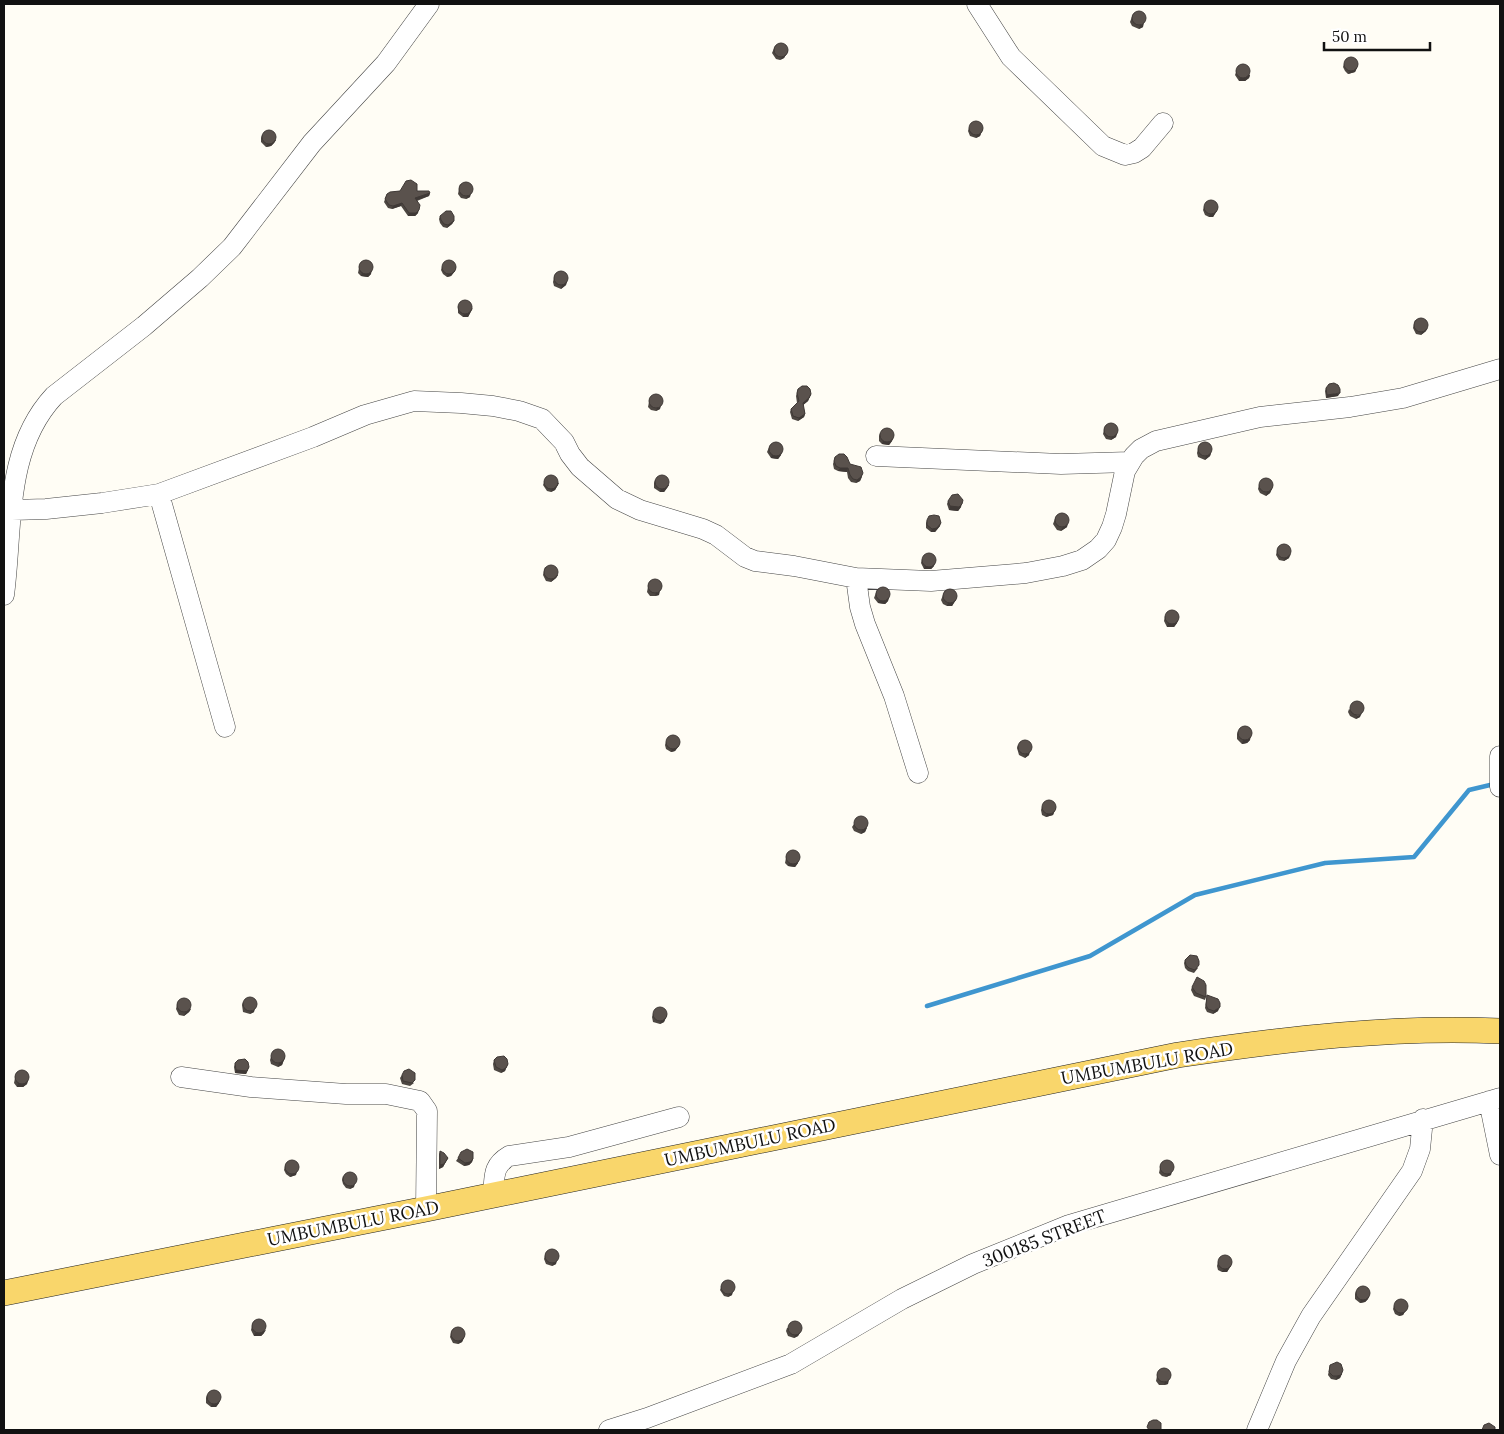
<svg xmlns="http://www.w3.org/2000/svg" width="1504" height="1434" viewBox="0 0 1504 1434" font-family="Lora,serif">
	<rect width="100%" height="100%" fill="#fffdf5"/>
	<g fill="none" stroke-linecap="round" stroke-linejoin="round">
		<path stroke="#3f96cf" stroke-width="4.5" d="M927 1006 1090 956 1195 895 1325 863 1414 857 1469 790 1490 785"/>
		<defs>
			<path id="minor" d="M977 4 1011 57 1103 146 1125 155 1134 153 1142 148 1163 123
				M876 456 1061 464 1130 462
				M159 494 225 727
				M12 510 46 509 102 503 159 494 313 437 365 415 414 401 461 403 493 406 519 411 542 419 564 442 570 454 580 467 617 499 640 510 703 529 716 535 745 557 755 561 794 566 856 578 931 581 1026 573 1063 566 1082 560 1098 549 1106 540 1112 527 1116 514 1125 471 1134 456 1141 449 1156 441 1260 417 1350 407 1403 398 1500 369
				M856 578 860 607 865 624 894 696 918 773
				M4 595C13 527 4 450 54 396L144 326 200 278 232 247 312 143 386 63 429 4
				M1500 756V787
				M181 1077 251 1087 346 1094H386L420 1101 427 1111 426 1209
				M1489 1101 1500 1155
				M493 1194C495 1177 492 1166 509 1156L569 1147 679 1117
				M609 1430 647 1418 791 1364 902 1299 973 1264 1069 1225 1500 1098
				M1257 1430 1286 1361 1311 1316 1412 1171 1420 1149 1423 1119"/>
			<path id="major" d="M4 1293 426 1209 1178 1055C1285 1039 1392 1026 1500 1031"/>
		</defs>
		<use href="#minor" stroke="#444" stroke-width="21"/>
		<use href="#major" stroke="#222" stroke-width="26"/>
		<use href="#minor" stroke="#fff" stroke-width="20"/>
		<use href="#major" stroke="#f9d66b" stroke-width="25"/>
	</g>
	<path fill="#4d4742" d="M1133 14 1143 27 1139 29 1132 26 1130 22Z
		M775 46 788 51 784 58 780 60 776 59 772 53Z
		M1344 64 1357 68 1355 72 1348 74 1345 71 1343 67Z
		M1238 67 1250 75 1249 78 1245 81H1239L1235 75Z
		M969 128 983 129 980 136 976 138 970 136 968 131Z
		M262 135 276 140 274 143 271 146 266 147 261 142V138Z
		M460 184 470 197 466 199 461 198 458 194Z
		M400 191H417L430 193 429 196 417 201 418 213 415 216H408L401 206 392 209 388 208 384 202 387 194Z
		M1204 207 1217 211 1213 217H1209L1205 215 1203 210Z
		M440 216 454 221 452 224 447 228 443 227 440 223 439 219Z
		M360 263 371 274 368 277 361 276 358 273Z
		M442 267 455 271 451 276 447 277 443 274 441 270Z
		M555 274 567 281 566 285 561 289 554 286 553 282Z
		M459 305 471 311 468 317H463L458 313V308Z
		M1415 320 1426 331 1421 335 1416 334 1413 328Z
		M1326 388 1338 396 1326 398 1325 391Z
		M798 389 811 394 808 401 803 405 805 414 804 417 798 421 792 419 790 412 791 409 797 403 796 396Z
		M650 397 660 409 656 411 651 410 648 407Z
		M1105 426 1117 433 1116 437 1111 440 1106 439 1103 434Z
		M880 433 893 438 892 441 889 445 882 444 879 441V436Z
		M770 445 781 455 778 459 771 458 767 452Z
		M1199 445 1211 453 1210 456 1205 460 1198 457 1197 453Z
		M835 457 850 464 862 477 860 481 856 483 851 482 848 478 847 472 838 471 834 469 833 464Z
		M546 478 559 483 555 490 551 492 547 491 543 485Z
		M655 480 669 485 667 488 664 492H660L654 488V483Z
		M1259 485 1272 489 1270 493 1266 496 1260 493 1258 489Z
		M948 501 961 507 958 511 949 510 947 504Z
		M1056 516 1067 527 1061 531 1057 530 1053 524Z
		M927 520 940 526 935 532H931L926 528V523Z
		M1278 547 1289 558 1284 561 1279 560 1276 555Z
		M922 559 934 566 931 569H924L921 563Z
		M545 567 558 575 556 578 551 582 546 581 543 575Z
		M649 582 659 595 655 596H650L647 592Z
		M877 590 889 597 888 601 885 604 878 603 874 598Z
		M945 590 956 600 952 606H947L943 604 941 600Z
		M1165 616 1178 620 1177 623 1174 627H1167L1164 621Z
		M1349 709 1360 717 1356 719 1350 716 1348 712Z
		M1238 731 1250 740 1247 743 1242 744 1237 739V734Z
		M666 742 679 746 675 751 671 752 666 749 665 745Z
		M1018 745 1029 755 1025 758 1019 755 1017 748Z
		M1042 807 1056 808 1053 815 1046 817 1042 815 1041 810Z
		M854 824 867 828 865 832 861 834 854 831 852 827Z
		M787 853 798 863 795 867 788 866 785 863Z
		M1185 960 1198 968 1194 973 1188 971 1185 968 1184 963Z
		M1192 987 1206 997 1205 1000 1194 996 1191 990Z
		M1207 995 1218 1011 1213 1014 1207 1012 1205 1008Z
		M178 1001 191 1009 189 1012 184 1016 179 1015 176 1009Z
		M243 1002 254 1012 250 1014 243 1012 242 1005Z
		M653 1014 667 1015 664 1022 660 1024 653 1022 652 1017Z
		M271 1057H285L282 1065 278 1067 271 1064 270 1060Z
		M494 1060 508 1064 505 1071 501 1073 494 1070 493 1064Z
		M235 1063 248 1070 246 1074 235 1073 234 1067Z
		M16 1073 28 1080 27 1084 23 1087H17L14 1083Z
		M402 1075 414 1083 410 1086 402 1084 400 1078Z
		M440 1151 448 1158 443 1167 439 1169V1154Z
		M458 1158 473 1159 472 1162 469 1165 464 1166 456 1161Z
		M286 1163 296 1175 290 1177 286 1174 284 1170Z
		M1161 1163 1171 1175 1166 1177 1162 1176 1159 1173Z
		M343 1176 354 1187 350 1189 346 1188 343 1184 342 1180Z
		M546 1252 556 1264 552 1266 546 1264 544 1259Z
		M1218 1262 1231 1266 1227 1272H1222L1218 1270 1217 1266Z
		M723 1283 732 1295 728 1297 724 1296 720 1290Z
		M1356 1291 1369 1296 1368 1299 1365 1302 1360 1303 1355 1299V1294Z
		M1394 1306H1408L1403 1315 1399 1316 1395 1314 1393 1309Z
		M253 1322 264 1333 261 1336H254L251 1330Z
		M787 1328 801 1329 798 1336 794 1338 788 1336 786 1331Z
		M452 1330 464 1338 462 1342 458 1344 453 1343 450 1337Z
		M1330 1365 1342 1374 1340 1378 1336 1380 1331 1379 1328 1375Z
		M1158 1371 1168 1384 1164 1385H1159L1156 1381Z
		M207 1395 220 1400 219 1403 216 1407H211L206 1403V1398Z"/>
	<path fill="#3f3936" d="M1144 23 1143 27 1139 29 1140 25Z
		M788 51 784 58 780 60 782 57Z
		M1358 65 1355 72 1348 74 1350 71Z
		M1250 75 1249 78 1245 81H1239L1240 77Z
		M981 133 980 136 976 138 977 135Z
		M276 140 274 143 271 146 266 147 268 144Z
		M430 193 429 196 414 201 415 198Z
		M471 194 470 197 466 199 467 196Z
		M402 203 401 206 392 209 393 206Z
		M1218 208 1213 217H1209L1210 214Z
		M419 210 418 213 415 216H408L409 213Z
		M454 221 452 224 447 228 448 225Z
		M456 267 455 271 451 276 447 277 448 274Z
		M372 270 371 274 368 277 361 276 362 273Z
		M567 281 566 285 561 289 562 285Z
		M473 308 468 317H463L464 314Z
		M1428 328 1426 331 1421 335 1422 332Z
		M1340 393 1338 396 1326 398 1327 395Z
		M811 394 808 401 802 406 803 403Z
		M661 406 660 409 656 411 657 408Z
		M805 414 804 417 798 421 799 418Z
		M1117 433 1116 437 1111 440 1112 437Z
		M893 438 892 441 889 445 882 444 883 441Z
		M782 452 781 455 778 459 771 458 772 455Z
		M1211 453 1210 456 1205 460 1206 456Z
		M840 468H848L847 472 838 471Z
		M863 473 860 481 856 483 857 480Z
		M559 483 555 490 551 492 552 489Z
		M669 485 667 488 664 492H660L661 489Z
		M1273 486 1270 493 1266 496 1267 492Z
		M962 504 961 507 958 511 949 510 950 506Z
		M941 523 940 526 935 532H931L932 529Z
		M1068 524 1067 527 1061 531 1062 528Z
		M1291 554 1289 558 1284 561 1285 558Z
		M935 563 934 566 931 569H924L925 566Z
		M558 575 556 578 551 582 552 579Z
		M660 591 659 595 655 596 656 593Z
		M889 597 888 601 885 604 878 603 879 600Z
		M957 597 952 606H947L948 603Z
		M1178 620 1177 623 1174 627H1167L1168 623Z
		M1362 713 1360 717 1356 719 1357 716Z
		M1251 736 1250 740 1247 743 1242 744 1243 740Z
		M680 743 675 751 671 752 672 749Z
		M1030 752 1029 755 1025 758 1026 754Z
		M1054 812 1053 815 1046 817 1047 814Z
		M868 824 865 832 861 834 862 831Z
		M799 860 798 863 795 867 788 866 789 863Z
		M1220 1007 1218 1011 1213 1014 1214 1011Z
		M191 1009 189 1012 184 1016 185 1013Z
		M255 1009 254 1012 250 1014 251 1011Z
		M667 1015 664 1022 660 1024 661 1021Z
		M285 1057 282 1065 278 1067 279 1063Z
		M249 1067 246 1074 235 1073 236 1070Z
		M506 1068 505 1071 501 1073 502 1070Z
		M28 1080 27 1084 23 1087H17L18 1083Z
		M448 1158 443 1167 439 1169 440 1165Z
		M473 1159 472 1162 469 1165 464 1166 465 1163Z
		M297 1172 296 1175 290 1177 291 1174Z
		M1172 1172 1171 1175 1166 1177 1168 1174Z
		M355 1184 354 1187 350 1189 351 1186Z
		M557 1261 556 1264 552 1266 553 1263Z
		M1232 1263 1227 1272H1222L1224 1269Z
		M733 1292 732 1295 728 1297 729 1294Z
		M1369 1296 1368 1299 1365 1302 1360 1303 1361 1300Z
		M1408 1306 1403 1315 1399 1316 1400 1313Z
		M266 1330 264 1333 261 1336H254L255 1333Z
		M800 1333 798 1336 794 1338 795 1335Z
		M465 1335 462 1342 458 1344 459 1341Z
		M1343 1370 1340 1378 1336 1380 1337 1376Z
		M1169 1380 1168 1384 1164 1385 1165 1382Z
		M220 1400 219 1403 216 1407H211L212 1404Z"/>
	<path fill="#5a524d" stroke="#3f3936" d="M1132 18a7 7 0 1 1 14 0a7 7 0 1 1-14 0Z
		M774 50a7 7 0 1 1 14 0a7 7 0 1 1-14 0Z
		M1344 64a7 7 0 1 1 14 0a7 7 0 1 1-14 0Z
		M1236 71a7 7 0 1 1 14 0a7 7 0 1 1-14 0Z
		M969 128a7 7 0 1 1 14 0a7 7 0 1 1-14 0Z
		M262 137a7 7 0 1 1 14 0a7 7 0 1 1-14 0Z
		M411 180 417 184V191H429L430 193 415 198 420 205 419 210 416 213H409L402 203 393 206 389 205 385 199 387 194 390 192 400 191 406 181Z
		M459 189a7 7 0 1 1 14 0a7 7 0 1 1-14 0Z
		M1204 207a7 7 0 1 1 14 0a7 7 0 1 1-14 0Z
		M446 211H451L454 216V221L448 225 444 224 441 220 440 216Z
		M442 267a7 7 0 1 1 14 0a7 7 0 1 1-14 0Z
		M359 267a7 7 0 1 1 14 0a7 7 0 1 1-14 0Z
		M554 278a7 7 0 1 1 14 0a7 7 0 1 1-14 0Z
		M458 307a7 7 0 1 1 14 0a7 7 0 1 1-14 0Z
		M1414 325a7 7 0 1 1 14 0a7 7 0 1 1-14 0Z
		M1334 383 1338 385 1340 389V393L1327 395 1326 388 1329 384Z
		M802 386H807L810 389 811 394 809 398 803 403 805 414 799 418 793 416 791 409 799 401 797 393 798 389Z
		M649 401a7 7 0 1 1 14 0a7 7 0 1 1-14 0Z
		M1104 430a7 7 0 1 1 14 0a7 7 0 1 1-14 0Z
		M880 435a7 7 0 1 1 14 0a7 7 0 1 1-14 0Z
		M1198 449a7 7 0 1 1 14 0a7 7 0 1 1-14 0Z
		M769 449a7 7 0 1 1 14 0a7 7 0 1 1-14 0Z
		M839 454H844L847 457 850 464 861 467 863 473 861 477 857 480 853 479 850 475 848 468H840L836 466 834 461 835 457Z
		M544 482a7 7 0 1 1 14 0a7 7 0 1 1-14 0Z
		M655 482a7 7 0 1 1 14 0a7 7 0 1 1-14 0Z
		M1259 485a7 7 0 1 1 14 0a7 7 0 1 1-14 0Z
		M958 494 963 500 962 504 959 507 950 506 948 501 952 495Z
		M1055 520a7 7 0 1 1 14 0a7 7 0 1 1-14 0Z
		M934 515 939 516 941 523 937 528 932 529 927 525V520L929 516Z
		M1277 551a7 7 0 1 1 14 0a7 7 0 1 1-14 0Z
		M922 560a7 7 0 1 1 14 0a7 7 0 1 1-14 0Z
		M544 572a7 7 0 1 1 14 0a7 7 0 1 1-14 0Z
		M648 586a7 7 0 1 1 14 0a7 7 0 1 1-14 0Z
		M876 594a7 7 0 1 1 14 0a7 7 0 1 1-14 0Z
		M943 596a7 7 0 1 1 14 0a7 7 0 1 1-14 0Z
		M1165 617a7 7 0 1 1 14 0a7 7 0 1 1-14 0Z
		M1350 708a7 7 0 1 1 14 0a7 7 0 1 1-14 0Z
		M1238 733a7 7 0 1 1 14 0a7 7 0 1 1-14 0Z
		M666 742a7 7 0 1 1 14 0a7 7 0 1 1-14 0Z
		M1018 747a7 7 0 1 1 14 0a7 7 0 1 1-14 0Z
		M1042 807a7 7 0 1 1 14 0a7 7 0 1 1-14 0Z
		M854 823a7 7 0 1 1 14 0a7 7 0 1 1-14 0Z
		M786 857a7 7 0 1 1 14 0a7 7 0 1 1-14 0Z
		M1190 955 1197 956 1199 961V965L1195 970 1189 968 1186 965 1185 960Z
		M1197 977 1204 981 1206 985V997L1196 993 1192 987Z
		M1207 995 1218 999 1220 1003V1007L1214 1011 1208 1009 1206 1005Z
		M243 1004a7 7 0 1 1 14 0a7 7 0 1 1-14 0Z
		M177 1005a7 7 0 1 1 14 0a7 7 0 1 1-14 0Z
		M653 1014a7 7 0 1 1 14 0a7 7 0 1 1-14 0Z
		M271 1056a7 7 0 1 1 14 0a7 7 0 1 1-14 0Z
		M504 1056 507 1059 508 1064 506 1068 502 1070 496 1067 494 1060 497 1057Z
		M245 1059 248 1062 249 1067 247 1071 236 1070 235 1063 238 1060Z
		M409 1069 415 1073V1080L412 1083 403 1081 402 1075 404 1071Z
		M15 1077a7 7 0 1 1 14 0a7 7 0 1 1-14 0Z
		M467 1149 473 1152V1159L470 1162 465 1163 458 1158 461 1152Z
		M440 1151 444 1153 448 1158 444 1164 440 1165Z
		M285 1167a7 7 0 1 1 14 0a7 7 0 1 1-14 0Z
		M1160 1167a7 7 0 1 1 14 0a7 7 0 1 1-14 0Z
		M343 1179a7 7 0 1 1 14 0a7 7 0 1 1-14 0Z
		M545 1256a7 7 0 1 1 14 0a7 7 0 1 1-14 0Z
		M1218 1262a7 7 0 1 1 14 0a7 7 0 1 1-14 0Z
		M721 1287a7 7 0 1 1 14 0a7 7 0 1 1-14 0Z
		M1356 1293a7 7 0 1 1 14 0a7 7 0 1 1-14 0Z
		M1394 1306a7 7 0 1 1 14 0a7 7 0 1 1-14 0Z
		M252 1326a7 7 0 1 1 14 0a7 7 0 1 1-14 0Z
		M788 1328a7 7 0 1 1 14 0a7 7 0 1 1-14 0Z
		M451 1334a7 7 0 1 1 14 0a7 7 0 1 1-14 0Z
		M1337 1362 1341 1364 1343 1370 1341 1375 1337 1376H1333L1329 1372 1330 1365Z
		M1157 1375a7 7 0 1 1 14 0a7 7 0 1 1-14 0Z
		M207 1397a7 7 0 1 1 14 0a7 7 0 1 1-14 0Z
		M1153 1420H1157L1161 1423V1430H1149L1147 1427 1149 1422Z
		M1489 1423 1495 1427V1430H1482L1484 1425Z"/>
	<g text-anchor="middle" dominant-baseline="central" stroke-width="5" stroke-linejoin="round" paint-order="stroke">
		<g font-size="18" fill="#111" stroke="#fff">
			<text transform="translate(1147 1063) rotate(-10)">UMBUMBULU ROAD</text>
			<text transform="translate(750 1142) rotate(-12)">UMBUMBULU ROAD</text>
			<text transform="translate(353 1223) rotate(-11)">UMBUMBULU ROAD</text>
			<text transform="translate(1044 1238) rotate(-21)">300185 STREET</text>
		</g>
	</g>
	<rect width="1504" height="1434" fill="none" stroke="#111111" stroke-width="10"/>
	<path d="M1324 42v8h106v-8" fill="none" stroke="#111111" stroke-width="2.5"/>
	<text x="1332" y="42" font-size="15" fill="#111111" stroke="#ffffff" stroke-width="4" paint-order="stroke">50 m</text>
</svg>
